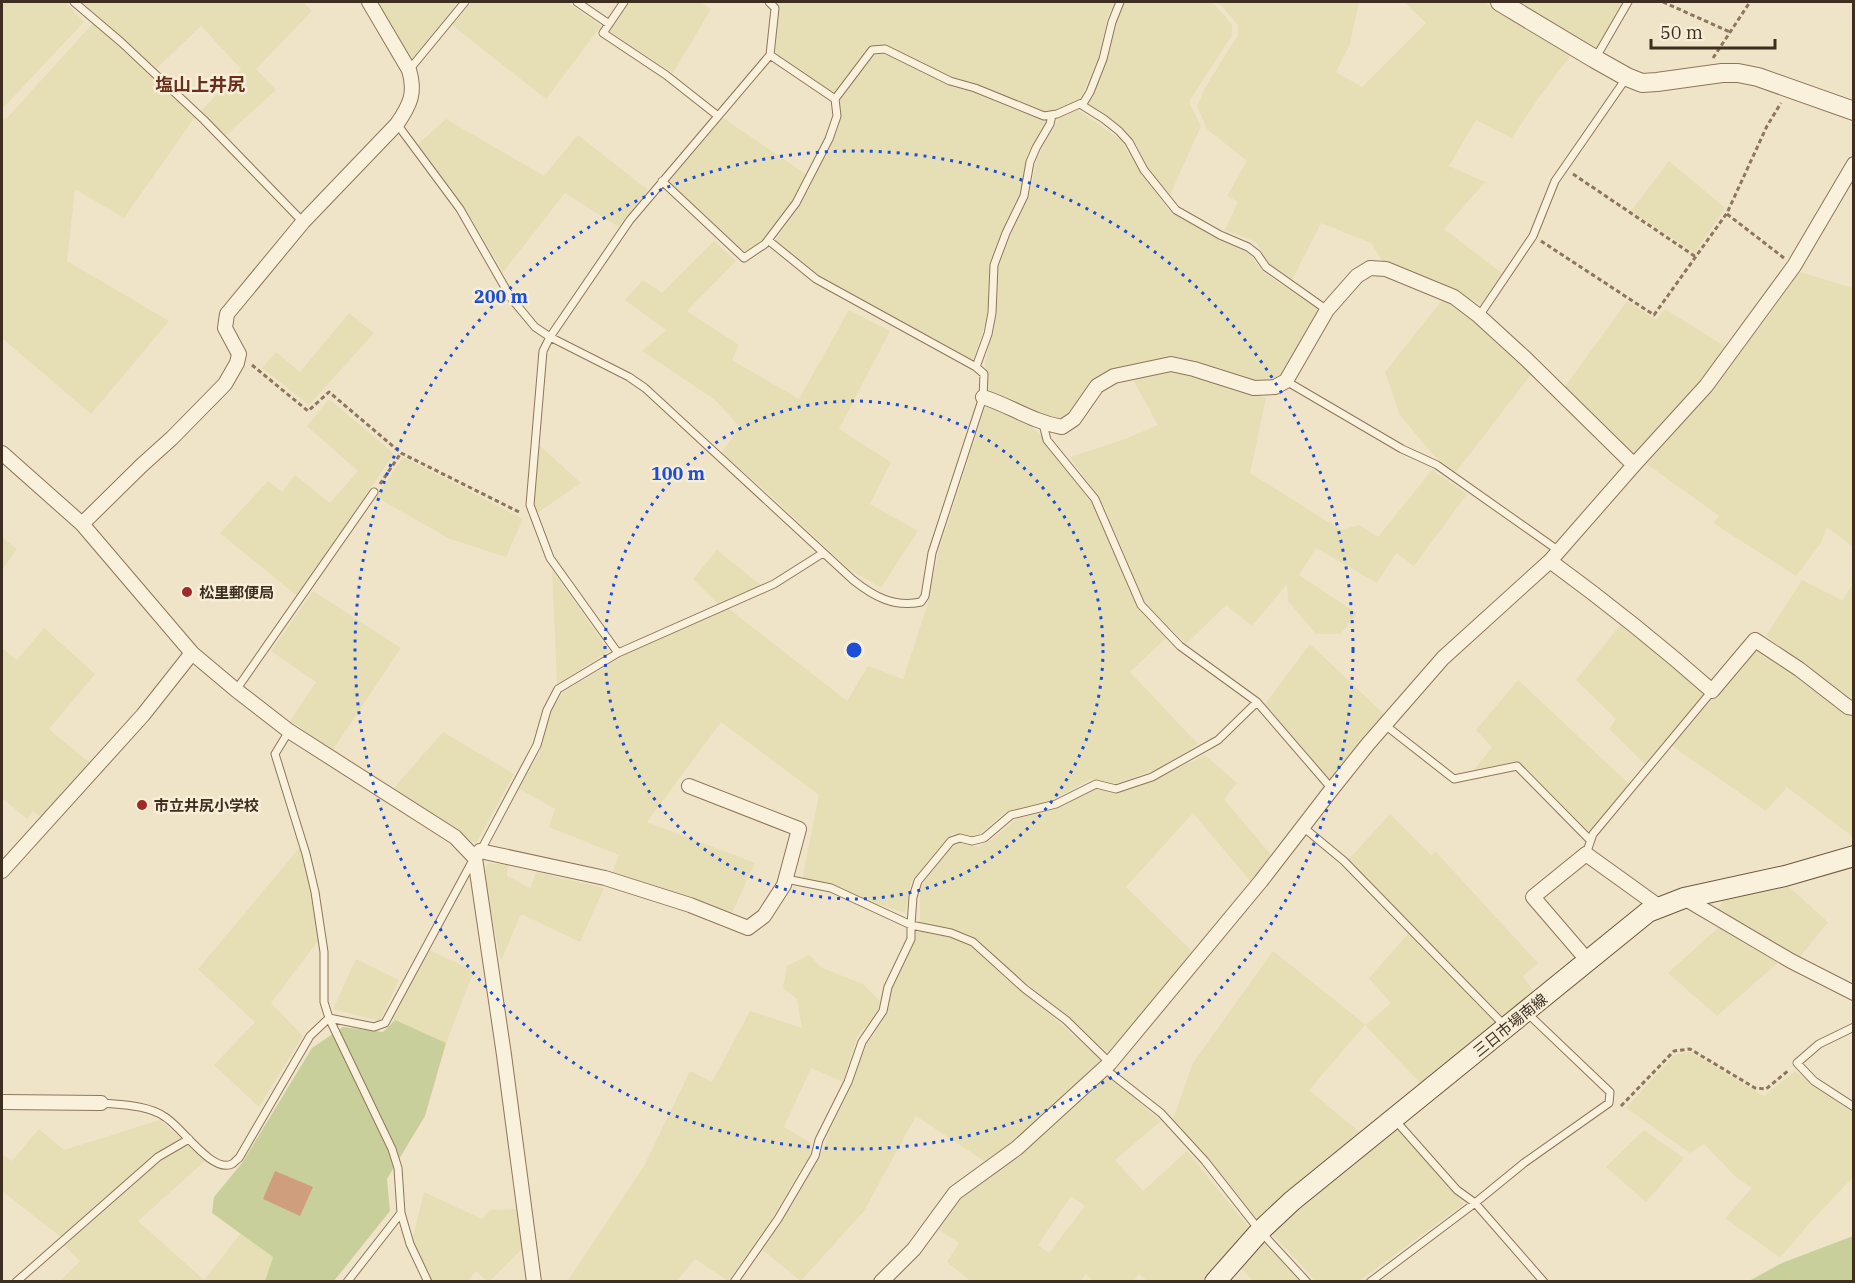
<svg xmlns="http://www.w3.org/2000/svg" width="1855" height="1283" viewBox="0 0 1855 1283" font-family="'IBM Plex Serif','Noto Sans JP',serif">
	<rect width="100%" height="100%" fill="#f0e4c8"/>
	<path fill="#e6deb5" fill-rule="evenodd" d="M2 2H65L84 22 2 109Z
		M82 2H303L312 11 256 69 276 90 223 138 201 111 241 69 201 26 156 69Z
		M381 2H458L412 60 377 6Z
		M472 2H567L601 26 546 99 452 25Z
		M627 2H700L711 9 673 73 609 31Z
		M774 2H1115L1108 15 1099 56 1082 95 1077 102 1046 115 949 77 884 45 868 47 834 93 775 57 778 7Z
		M1124 2H1212L1232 24V35L1189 102 1201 126 1170 195 1147 169 1131 140 1113 122 1088 104 1107 57 1117 18Z
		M1218 2H1359L1350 44 1336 72 1362 87 1426 23 1404 2H1484L1571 55 1539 97 1512 138 1476 120 1449 166 1485 182 1444 229 1503 274 1481 304 1408 271 1384 263 1371 243 1321 223 1291 282 1269 265 1256 242 1225 230 1238 202 1227 196 1247 161 1207 129 1197 106 1206 86 1238 35V25Z
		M1516 2H1623L1596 49Z
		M93 23 195 117 124 218 75 189 67 261 169 321 91 414 3 339H2V120L8 117Z
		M884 53 948 85 978 92 1048 121 1027 155 1021 194 992 259 990 310 973 360 818 276 775 241 801 204 830 145 841 119 839 102 873 55Z
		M1078 110 1121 140 1134 162 1169 210 1249 253 1264 273 1320 310 1285 370 1274 382 1253 383 1171 359 1106 374 1074 411 1062 419 1047 418 988 393 985 363 996 316 998 267 1016 222 1029 197 1037 158 1058 119Z
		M723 118 807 175 792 202 765 238 749 251 740 249 667 181Z
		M446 119 544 176 578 135 648 190 619 227 565 193 503 272 468 213 417 145Z
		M1669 161 1725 208 1695 253 1631 211Z
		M714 241 736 261 687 311 739 345 732 360 799 399 849 310 890 331 839 429 891 462 870 504 918 531 881 588 849 569 769 494 721 453 740 427 715 400 642 351 666 330 625 300 643 280 662 293Z
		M1800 272 1853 288V547L1827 527 1821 543 1796 576 1713 523 1719 516 1647 464 1720 379Z
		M1443 299 1461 309 1533 372 1456 472 1434 456 1400 415 1385 372Z
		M1627 301 1656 320 1665 309 1726 347 1699 386 1634 457 1564 388Z
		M349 313 374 333 309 405 262 368 276 352 300 372Z
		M1175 371 1266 398 1250 473 1341 530 1359 525 1378 537 1432 470 1467 494 1414 566 1396 553 1377 583 1316 548 1299 575 1357 613 1340 634H1316L1288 601 1287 584 1252 626 1226 605 1186 644 1145 603 1104 506 1070 457 1125 439 1158 425 1132 378Z
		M329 399 394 454 297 596 220 533 268 481 282 492 295 475 330 503 358 471 307 426Z
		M986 405 1023 420 1039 433 1092 503 1139 610 1166 638 1130 672 1198 744 1162 767 1116 784 1091 779 1051 801 1005 812 981 833 971 837 952 834 911 882 905 913 802 880 819 795 721 722 647 822 755 863 730 917 612 874 619 855 549 827 555 809 519 789 540 751 550 713 563 692 628 653 728 608 847 701 868 666 903 679 927 606 939 550Z
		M539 445 581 483 537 513 534 504Z
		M403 457 523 519 506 557 450 539 376 497Z
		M2 537 17 549 2 570Z
		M717 550 762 586 720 606 693 579Z
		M552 570 609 651 557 684Z
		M1802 580 1842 600 1853 584V704L1766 636Z
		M313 591 401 648 332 751 290 721 316 682 271 651Z
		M1621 624 1661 655 1706 694 1645 764 1609 729 1616 719 1576 680Z
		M44 628 95 674 49 729 91 764 42 818 33 811 27 819 2 798V648L17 660Z
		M1310 644 1384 714 1329 780 1265 704Z
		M1758 645 1848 714 1853 716V837L1787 787 1766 811 1672 746Z
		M1518 680 1629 784 1590 832 1517 761 1474 770 1492 747 1476 730Z
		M443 732 514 774 476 844 392 790Z
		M1205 755 1237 783 1224 799 1272 856 1252 883 1193 813 1126 887 1195 954 1111 1055 978 942 956 931 920 922V890L925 879 953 844 961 843 978 847 991 840 1016 819 1067 804 1097 787 1116 793 1152 781Z
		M1390 814 1431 855 1436 852 1538 963 1523 976 1536 994 1506 1020 1348 860Z
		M300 847 312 893 318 941 271 1003 303 1036 259 1107 214 1065 255 1022 198 969Z
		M488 863 508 865 507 876 530 888 536 872 604 888 580 942 521 914 501 961 483 875Z
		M1789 887 1828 922 1799 958 1716 912 1726 896Z
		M1720 926 1781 960 1717 1016 1668 973Z
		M916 931 952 937 973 946 1005 977 1052 1016 1102 1061 1009 1146 984 1161 916 1116 864 1211 801 1281 761 1249 824 1148 828 1134 853 1083 855 1069 868 1042 886 1014 890 989Z
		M1408 934 1499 1027 1423 1086 1365 1025 1309 1090 1362 1134 1257 1224 1173 1119 1193 1063 1273 951 1366 1025 1391 1003 1369 978Z
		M429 950 474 971 446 1043 391 1019Z
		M809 955 822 968 863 984 882 1003 874 1017 857 1037 843 1082 811 1068 784 1127 811 1143 810 1154 769 1224 728 1281 695 1259 677 1281 567 1282 644 1166 690 1071 712 1082 750 1011 802 1028 797 999 783 988 787 966Z
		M356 959 399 980 380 1021 333 1009Z
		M1690 1052 1764 1096 1795 1071 1853 1113V1177L1808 1225 1780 1258 1725 1218 1752 1188 1737 1178 1704 1144 1690 1153 1626 1108 1674 1055Z
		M1104 1073 1161 1121 1115 1160 1143 1191 1187 1151 1250 1229 1204 1281H1147L1139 1274 1133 1282 1093 1281 1086 1274 1081 1281 972 1282 947 1262 959 1243 935 1227 957 1200ZM1071 1196 1085 1206 1049 1253 1038 1245Z
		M160 1120 180 1138 157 1153 61 1237 2 1191V1154L12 1161 39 1129 64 1150Z
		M1396 1127 1464 1204 1359 1281H1316L1270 1232Z
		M1644 1130 1684 1158 1646 1202 1606 1167Z
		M187 1145 206 1160 138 1221 204 1280 241 1233 273 1257 265 1281 59 1282 80 1261 64 1245 160 1160Z
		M424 1192 482 1219 490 1210 518 1209 522 1249 490 1281H487L476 1271 468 1281H432L412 1240Z
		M1262 1241 1302 1281H1253L1239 1266Z"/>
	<path fill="#c9cf9b" d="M395 1020 446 1043 425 1116 387 1179 390 1211 334 1281H265L273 1257 212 1213 214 1197 242 1163 312 1048 343 1027 383 1032Z
		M1853 1236V1281H1749L1782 1263Z"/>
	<path fill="#cf9f7d" d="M275 1171 313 1187 300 1216 263 1199Z"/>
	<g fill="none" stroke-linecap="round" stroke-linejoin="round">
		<defs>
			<path id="service" d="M74 2 121 42 204 120 303 222
				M577 2 609 24
				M624 2 603 33 666 75 718 116
				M770 55 835 99
				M1595 59 1628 2
				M409 70 465 2
				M1080 104 1104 119 1119 131 1129 142 1144 170 1176 210 1220 235 1248 247 1257 254 1266 267 1327 310
				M397 124 460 209 511 298 535 327 550 337 629 377 645 388 853 580C873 596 894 608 921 602L925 596 932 553 983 397 984 374 976 367 816 279 768 240
				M662 181 744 258 765 244 796 203 829 139 837 116 835 99 872 50 885 49 950 81 975 88 1044 116 1057 114 1084 102 1090 92 1103 59 1112 22 1120 2
				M1479 316 1533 236 1555 181 1627 77
				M976 367 988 334 992 313 994 265 1006 233 1024 196 1030 162 1036 148 1050 124 1052 115
				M1286 381 1402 449 1437 465 1559 551
				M1043 424 1047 440 1095 499 1141 605 1180 646 1257 702 1332 789
				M618 653 774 584 823 553
				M236 690 374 492
				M1385 725 1454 779 1517 766 1590 840
				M289 731 275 754 306 854 315 892 324 952V1002L329 1018 392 1149 398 1168 401 1213 347 1282
				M1303 827 1344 861 1505 1026
				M480 852 537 745 547 710 558 689 618 653 550 558 530 505 543 351 550 337 630 220 770 55 775 8 769 2
				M1586 854 1593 834 1712 691
				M786 879 831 888 911 925 913 897 918 881 951 841 960 838 972 841 984 838 1011 815 1056 804 1096 784 1116 789 1152 777 1218 740 1257 702
				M1854 1027 1819 1044 1797 1063 1814 1081 1854 1107
				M1104 1068 1161 1113 1205 1161 1260 1231 1307 1282
				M101 1103C122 1105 148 1105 165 1117 181 1126 212 1174 232 1164 234 1163 236 1160 239 1158L310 1036 329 1018 374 1027 385 1023 473 860
				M1395 1120 1457 1190 1475 1203 1544 1282
				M401 1213 410 1244 428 1282
				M16 1282 158 1157 189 1139
				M734 1282 778 1219 815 1156 819 1140 848 1082 862 1042 883 1011 888 987 911 939V925L951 933 973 942 1025 989 1066 1020 1110 1063
				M1370 1282 1475 1203 1524 1163 1609 1103 1610 1092 1526 1012"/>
			<path id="minor" d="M983 397C1011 406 1033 422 1062 427L1074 419 1097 386 1114 376 1171 364 1194 369 1254 388 1275 387 1286 381 1327 310 1357 276 1370 268 1386 269 1454 297 1479 316 1525 358 1634 465
				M2 453 82 524 192 653 236 690 289 731 455 837 475 858 504 1055 534 1282
				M82 524 142 465 172 438 225 384 237 363 239 354 225 328 227 314 303 222 397 124C410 105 416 93 409 70L369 2
				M1550 561C1606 602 1660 645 1712 691L1755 640 1799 669 1848 707 1854 708
				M480 851 605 878 690 905 748 928 764 916 784 885 799 829 689 786
				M2 871 143 715 192 653
				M1684 898 1791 961 1854 993
				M1588 961 1533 897 1586 854 1661 908
				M2 1102 101 1103
				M881 1282 914 1249 955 1193 1017 1148 1110 1063 1261 881 1332 789 1368 744 1443 658 1550 561 1634 465 1706 386 1794 266 1854 164"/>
			<path id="tertiary" d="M1500 2 1595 59 1627 77 1642 83 1657 82 1722 73H1738L1758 77 1854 111"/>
			<path id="secondary" d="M1215 1282 1260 1231 1292 1201 1648 912 1684 898 1785 876 1854 856"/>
		</defs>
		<use href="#service" stroke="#8d765c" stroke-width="9"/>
		<use href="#minor" stroke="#8d765c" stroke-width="16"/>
		<use href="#tertiary" stroke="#8d765c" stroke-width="20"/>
		<use href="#secondary" stroke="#6f573f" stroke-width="22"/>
		<path stroke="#8d765c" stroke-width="3" stroke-dasharray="4.5 3" stroke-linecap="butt" d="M1663 2 1730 32
			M1713 58 1750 2
			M1573 174 1696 257
			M1727 214 1784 258
			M1541 241 1654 315 1727 213 1767 126 1781 103
			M252 365 308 411 329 392 401 453 521 513
			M380 484 401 453
			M1621 1106 1674 1051 1690 1049 1755 1088 1766 1089 1789 1070"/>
		<use href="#service" stroke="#faf1dc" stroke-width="7"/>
		<use href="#minor" stroke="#faf1dc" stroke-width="14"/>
		<use href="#tertiary" stroke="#faf1dc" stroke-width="18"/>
		<use href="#secondary" stroke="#faf1dc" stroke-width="20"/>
	</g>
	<g fill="none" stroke="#1d4ed8" stroke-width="3" stroke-dasharray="3 6">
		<circle cx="854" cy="650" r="249"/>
		<circle cx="854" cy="650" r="499"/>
	</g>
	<g fill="#9e2a2b" stroke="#f7eed8" stroke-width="2">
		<circle cx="187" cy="592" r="6"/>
		<circle cx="142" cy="805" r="6"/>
	</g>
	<g text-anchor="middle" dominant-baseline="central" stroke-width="5" stroke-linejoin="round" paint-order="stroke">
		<g font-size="15" font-weight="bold" fill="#3d2e20" stroke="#f7eed8" text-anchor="start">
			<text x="199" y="592">松里郵便局</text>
			<text x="154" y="805">市立井尻小学校</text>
		</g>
		<g font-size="15" fill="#3d2e20" stroke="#f7eed8">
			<text transform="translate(1510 1025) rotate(-39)">三日市場南線</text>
		</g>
		<g font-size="18" font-weight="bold" fill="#6b2e1e" stroke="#f7eed8">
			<text x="200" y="84">塩山上井尻</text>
		</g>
	</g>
	<circle cx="854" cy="650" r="9" fill="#1d4ed8" stroke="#f7eed8" stroke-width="3"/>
	<g font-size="18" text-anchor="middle" font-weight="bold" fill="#1d4ed8" stroke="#f7eed8" stroke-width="5" stroke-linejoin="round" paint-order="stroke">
		<text x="501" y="303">200 m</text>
		<text x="678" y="480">100 m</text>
	</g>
	<rect width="1855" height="1283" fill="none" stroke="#3d2e20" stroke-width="6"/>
	<path d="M1651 39v9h124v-9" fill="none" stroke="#3d2e20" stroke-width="3"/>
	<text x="1660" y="39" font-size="18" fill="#3d2e20" stroke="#f7eed8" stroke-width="4.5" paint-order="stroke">50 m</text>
</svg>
